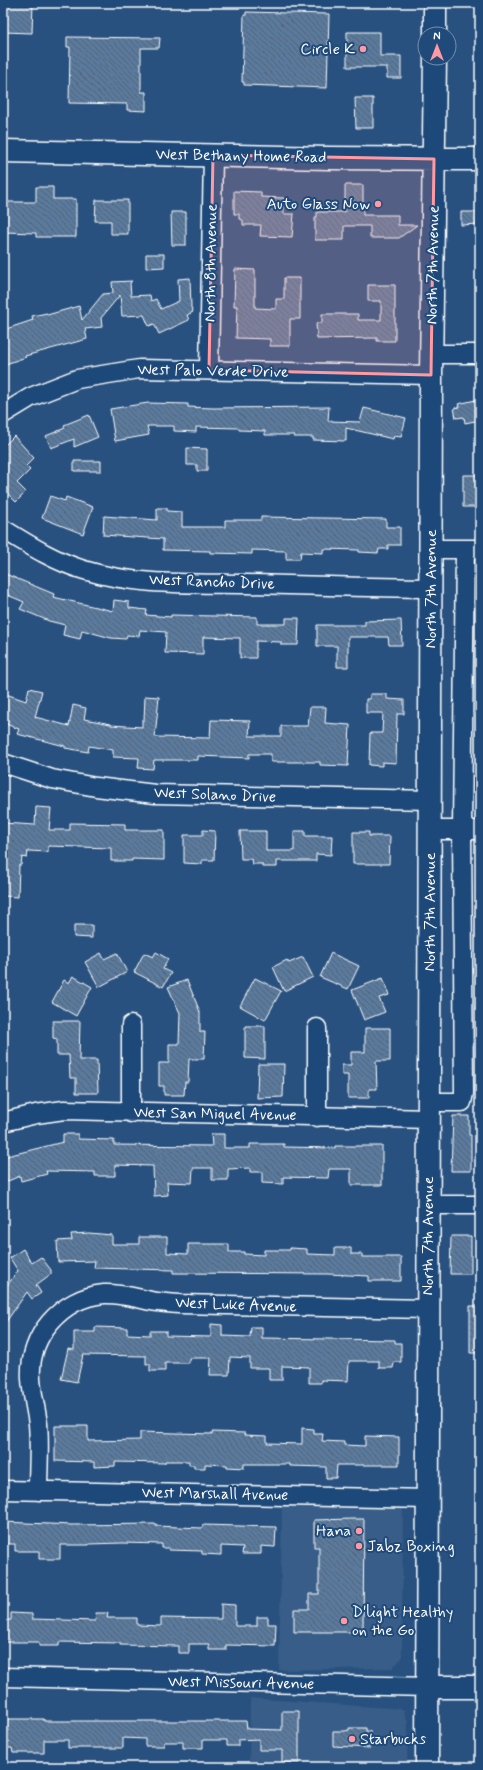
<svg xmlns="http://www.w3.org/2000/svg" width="483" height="1770" viewBox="0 0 483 1770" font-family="Mynerve,sans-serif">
	<defs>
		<pattern id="building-back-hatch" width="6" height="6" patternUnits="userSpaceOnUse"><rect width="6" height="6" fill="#5a7a9d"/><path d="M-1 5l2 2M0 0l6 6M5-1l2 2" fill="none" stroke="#536374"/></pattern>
	</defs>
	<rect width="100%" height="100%" fill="#28517f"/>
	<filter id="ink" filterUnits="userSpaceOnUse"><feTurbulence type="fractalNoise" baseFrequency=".025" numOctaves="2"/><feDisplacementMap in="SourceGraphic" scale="8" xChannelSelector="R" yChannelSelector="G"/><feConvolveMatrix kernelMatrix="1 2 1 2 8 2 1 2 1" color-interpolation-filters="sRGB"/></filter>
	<g filter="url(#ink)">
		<path fill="#375d88" d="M282 1503 403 1507 402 1658 392 1668 279 1670Z
			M250 1698 403 1709 408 1723 407 1767H249Z"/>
		<path fill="url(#building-back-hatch)" stroke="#fff" d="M3 3H33L32 33 3 32Z
			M246 12 329 14 327 88 244 85V82H242L244 15H246Z
			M347 32H380V56H401V78H387V67H347Z
			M67 37 160 38 159 48H141V92H146V111L127 110V104L69 103 70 47H67Z
			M355 98H373V128H356Z
			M345 185H363V215H398V225H417L399 238H370V226H344V240H315V217H317V212H345Z
			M36 187H53V199H76V237H36V233L3 232V202H36Z
			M234 191 261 192V197L284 198V214H294L292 237 260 236 261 225H243V220L239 219V214H234Z
			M96 200H128V234H111V221H95Z
			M171 212H186V245H172Z
			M461 212H479L480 224 461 225Z
			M146 254H164V267L146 268Z
			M235 269 255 270V308L276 309V299H284V278H300V319H290V346H270V339L236 338 237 306H234Z
			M190 278 191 307 193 312 187 315 189 320 159 334 154 324 149 326 144 315 122 316 120 295 101 318 102 327 85 329 87 339 25 356 26 357 3 365V330L33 320 32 316 47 313V315L79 306 82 320 103 294 113 293 112 282 132 281 130 283 131 296 150 295 151 301 156 299 161 309 179 301 178 279Z
			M368 285H395V341H377V338L317 339 316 323H322V314H358V320H381V301H368Z
			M480 399V420L465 423 464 417 456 418 454 408 459 407 458 404Z
			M148 403 188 404V407L213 408 329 407 328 421 360 422 364 408 406 418 401 437 394 436 393 439 346 428V441L313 440V437H294V435H265V431L239 430V428L196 427V432L174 431V426H147L149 435 115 441 110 409Z
			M89 415 98 437 74 447V439L51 448 46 436 65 428 64 425Z
			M14 436 34 458 26 466 30 470 17 483 26 492 16 502 3 489V447Z
			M187 448 207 449V471H197V465H187Z
			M74 461H101V471H74Z
			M463 475H480V507H463Z
			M50 496 65 501 66 497 93 507 83 534 42 518Z
			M157 508H167V511L182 512V527H225V520H261V517L386 519V527H400V545H388V549H379L378 553 359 552V550L323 549V553L301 552 300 559H286V551L252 550V554L210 553V551L163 550V539L103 535 104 516 157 520Z
			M3 573 54 594 53 597 113 611 114 600 129 602V608L147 610 146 615 171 617V615L257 617V624H286V618H299L298 645H281V642L256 641V658H240V638L203 637V654L165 653 166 632 140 630 139 636 127 635 126 639 111 638 82 630 80 639 63 635 65 625 49 621 20 609 24 602 3 593Z
			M401 620 402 645H389L388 637H348V667H337V646H317V625H365V621Z
			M29 688 42 691 35 717 69 726 73 705 86 708 84 719 111 724V725L142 727V720H144L145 696 159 697 155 737 210 738 211 720 250 721 249 736H281V726H308L310 707H326L325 723 350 725 348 766 320 765V762H271V754H249V758L198 756V760H154L153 769 138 768 139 758 113 757V750L89 746 88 752 65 748V746L17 734 19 729 3 723V693L26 701Z
			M370 694H387V699L404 700V714H397L396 763 382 762V766L369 765 370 733H382L383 713H366V699H370Z
			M36 807 51 808 49 830H70V823L125 824V830H164V860L132 859V861H111V848L48 846V852L28 851 27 858 22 857 21 865H19L18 897 3 896V823L35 825Z
			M203 830 215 831 214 860H202V864L184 863V835H203Z
			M240 831H266V851H294V831H305V836H332L331 855 316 854V861H277V867H262V864H252L251 859H241Z
			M353 832H369V836H390L389 864H353Z
			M74 925H92V938L74 937Z
			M156 952 168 959 163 969 171 973 163 987 134 972 144 953 153 957Z
			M101 953 104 959 117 953 127 972 99 987 85 962Z
			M331 953 359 966 348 989 320 977Z
			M303 957 313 977 284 991 273 967 287 960 289 963Z
			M73 976 92 987 76 1016 52 1002 64 980 69 983Z
			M255 978 281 991 265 1020 240 1006Z
			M383 978 389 995 379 998 385 1012 364 1020 352 990Z
			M187 980 200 1012V1032H205L204 1059H189L188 1082H185L184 1095H164V1086H159V1063H169V1044H179L180 1013 168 987Z
			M53 1021H80L79 1060H97L98 1093H76V1078H70L69 1055H57V1039L53 1038Z
			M245 1026H265V1059L245 1058Z
			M365 1028H390V1061H376L377 1089H369V1098H348V1075H342V1065H351V1052H365Z
			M258 1064H284L283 1097 257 1098Z
			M453 1116H469V1135H471V1171H451Z
			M63 1134H78V1139L114 1140V1145L212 1146 211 1134H224V1148H250V1144H284V1147L335 1148V1146H382V1185H351V1169H329L328 1178 283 1177V1184L262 1183V1172H250V1168L228 1169V1180H212V1168H193L192 1183 167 1182 168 1195 154 1196 153 1166 115 1165V1176H95V1172L46 1171 47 1174 21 1181 20 1176 3 1183V1157L63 1142Z
			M89 1233 112 1235V1244H139V1237H167V1253L188 1254V1244H229V1252H244V1254L264 1255V1250H290V1248L307 1249V1254L335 1255V1248H351V1254H362V1257H401V1281H369V1276L328 1274 173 1273V1270L94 1268 95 1261 58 1262 57 1241 72 1240 71 1234Z
			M451 1236H471V1274H450Z
			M23 1249 32 1263 41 1257 51 1270V1274L36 1285 41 1293 32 1299 27 1292 3 1326V1291L18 1271 10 1258Z
			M470 1306H480V1353H470Z
			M211 1324 222 1325V1336L250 1337 251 1327H262V1338L395 1340V1343H401V1362H394L393 1368H379V1361H349L348 1381 321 1380V1383H309V1367L282 1366V1380H269V1368H250V1358L230 1357 229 1375H210L211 1358H189V1363H165V1371H150V1364H146V1356L83 1355 77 1382 61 1379 68 1349 74 1350V1332H95V1327L127 1328V1334L150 1335V1331H166V1336L211 1337Z
			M55 1426H88V1441L140 1440V1432L212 1434V1432L245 1433 244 1435 267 1436V1443L302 1444V1428L314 1429V1434H323L322 1441 344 1442V1445L365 1446V1436L399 1437V1465H337L336 1478H326V1467L290 1466V1464H244V1468L227 1467V1465L205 1464V1468H194V1465H189V1461H165V1463L115 1462V1466L94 1467V1462L55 1461Z
			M353 1519H364L363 1629 360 1632H294V1609H309V1594H319V1547H314V1520Z
			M3 1522 72 1525 156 1524V1526L202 1528 203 1525 276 1527 275 1547 261 1546V1554H242L243 1547 221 1546V1555L202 1554V1551L169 1550V1548H162V1544L122 1543 89 1544V1545H60V1559H39V1551H15V1544H3Z
			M221 1604 235 1605V1626H257V1617H268V1624H276L275 1646 226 1645V1650H209V1644H189V1653H178V1646L120 1645V1643L59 1642V1646H39V1642H3V1620H11V1613L32 1614V1619L95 1621 96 1613H108L107 1618H137V1625L161 1626V1618L221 1619Z
			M282 1711H299V1763H282V1750H259V1739L238 1740V1746H227V1740H203V1748H183V1742H164V1746H145V1739L123 1738V1748H68V1740H44V1753H13L12 1748H5V1719H44V1721H246L247 1729 282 1730Z
			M349 1728H366V1731H370V1748L333 1746V1731H345L349 1730Z"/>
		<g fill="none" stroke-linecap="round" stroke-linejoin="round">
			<defs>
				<path id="minor" d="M432 354H480
					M209 370 213 155
					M3 414 31 397 77 379 139 369 431 375
					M3 529C29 545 54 561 84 570 136 586 192 583 246 584 308 585 369 588 431 588
					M431 549H480
					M3 763 52 779 96 787 155 794 430 800
					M430 830H480
					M428 1102H462L464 1093 462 830 465 549
					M131 1113V1025
					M317 1117V1028
					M3 1122 36 1114 64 1110 429 1119
					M428 1205H480
					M3 1490 428 1499
					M38 1491C38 1469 40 1446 38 1424 36 1409 32 1394 31 1379 28 1336 61 1298 104 1294 120 1293 136 1298 151 1301 160 1303 170 1303 179 1304L428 1309
					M3 1677 428 1687"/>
				<path id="major" d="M435 34V3
					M3 151 328 158 480 159
					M428 1687H480
					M427 1767 431 375 435 58"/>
			</defs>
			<use href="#minor" stroke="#fff" stroke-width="21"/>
			<use href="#major" stroke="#fff" stroke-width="25"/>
			<use href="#minor" stroke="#1f4a7a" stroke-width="18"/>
			<use href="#major" stroke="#1f4a7a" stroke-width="22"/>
		</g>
	</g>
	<path fill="#ff9aa2" fill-opacity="0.2" stroke="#ff9aa2" stroke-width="3" stroke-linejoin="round" d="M213 155 434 159 431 375 209 370Z"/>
	<g fill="#ff9aa2" stroke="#1f4a7a" stroke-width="1.5">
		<circle cx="363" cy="49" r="4"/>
		<circle cx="378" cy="204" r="4"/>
		<circle cx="359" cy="1531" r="4"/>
		<circle cx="359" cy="1546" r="4"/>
		<circle cx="344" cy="1621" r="4"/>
		<circle cx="352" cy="1739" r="4"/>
	</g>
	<g text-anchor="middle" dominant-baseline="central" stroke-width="4" stroke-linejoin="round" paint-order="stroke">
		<g font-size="16" fill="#fff" stroke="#1f4a7a" text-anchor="end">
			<text x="355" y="49">Circle K</text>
			<text x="370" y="204">Auto Glass Now</text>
			<text x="351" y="1531">Hana</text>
			<text x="367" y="1546" text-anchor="start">Jabz Boxing</text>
			<text x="352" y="1612" text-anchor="start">D'light Healthy<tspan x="352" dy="18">on the Go</tspan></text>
			<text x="360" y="1739" text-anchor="start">Starbucks</text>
		</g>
		<g font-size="16" fill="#fff" stroke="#1f4a7a">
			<text transform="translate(241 156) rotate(1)">West Bethany Home Road</text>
			<text transform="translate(211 263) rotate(-89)">North 8th Avenue</text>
			<text transform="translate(433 265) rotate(-89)">North 7th Avenue</text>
			<text transform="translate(213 371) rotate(1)">West Palo Verde Drive</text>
			<text transform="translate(212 582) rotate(2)">West Rancho Drive</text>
			<text transform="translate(431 589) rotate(-90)">North 7th Avenue</text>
			<text transform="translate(215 795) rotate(2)">West Solano Drive</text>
			<text transform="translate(430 912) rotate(-90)">North 7th Avenue</text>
			<text transform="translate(215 1114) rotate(1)">West San Miguel Avenue</text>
			<text transform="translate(428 1236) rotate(-90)">North 7th Avenue</text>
			<text transform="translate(236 1305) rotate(2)">West Luke Avenue</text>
			<text transform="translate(215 1494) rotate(1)">West Marshall Avenue</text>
			<text transform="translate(241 1683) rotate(1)">West Missouri Avenue</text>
		</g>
	</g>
	<rect width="483" height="1770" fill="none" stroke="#1f4a7a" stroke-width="16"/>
	<rect x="8" y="8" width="467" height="1754" fill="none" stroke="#fff" stroke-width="1.5" filter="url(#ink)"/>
	<g transform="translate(437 46)"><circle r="19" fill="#1f4a7a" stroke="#7992af"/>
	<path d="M0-3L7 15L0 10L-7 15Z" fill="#ff9aa2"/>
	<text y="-6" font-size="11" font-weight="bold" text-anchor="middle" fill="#ffffff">N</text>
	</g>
</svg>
